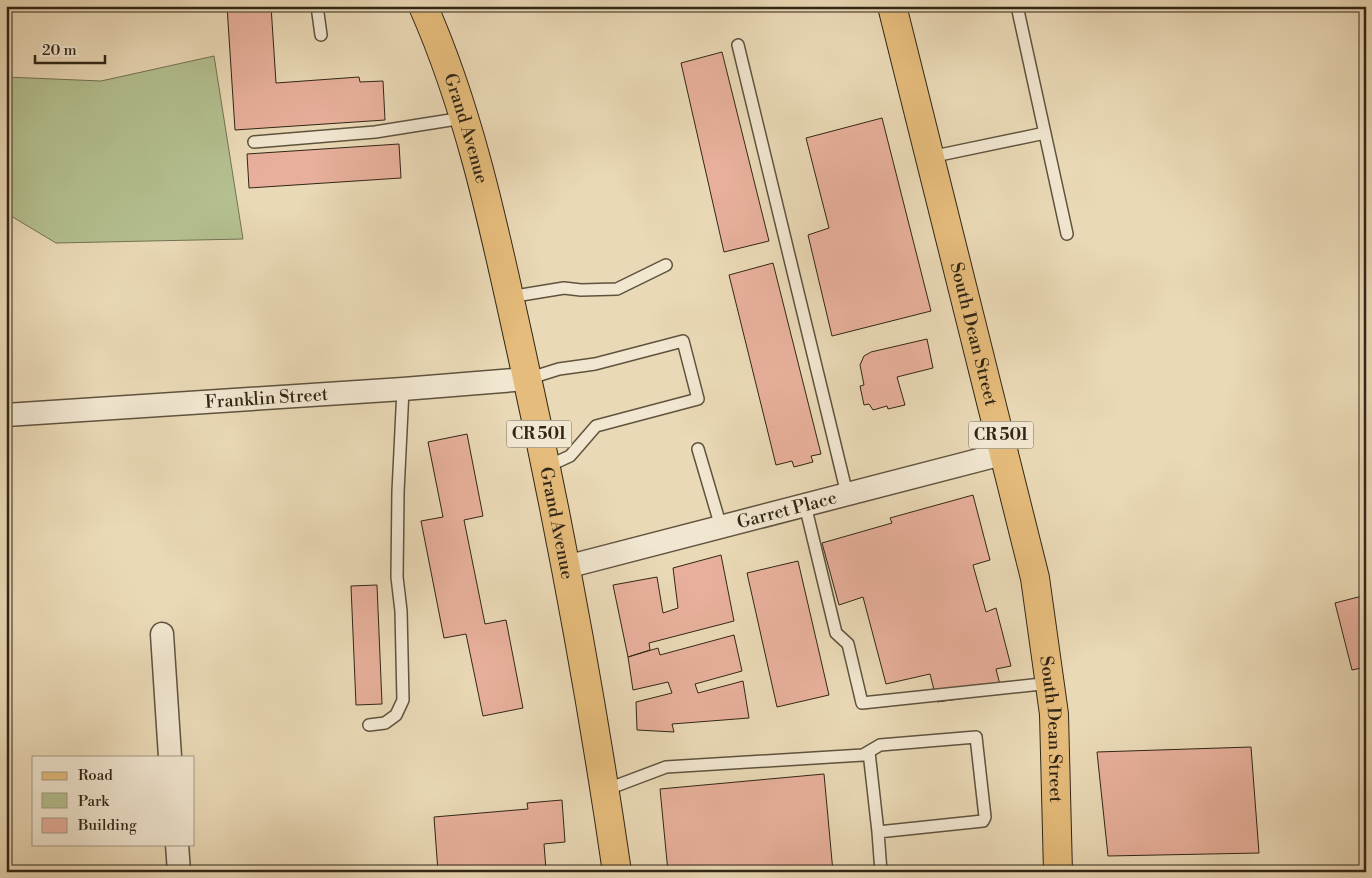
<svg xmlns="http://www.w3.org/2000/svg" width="1372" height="878" viewBox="0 0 1372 878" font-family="'Libre Bodoni',serif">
	<rect width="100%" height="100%" fill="#ead9b6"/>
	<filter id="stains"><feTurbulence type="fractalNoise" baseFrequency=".004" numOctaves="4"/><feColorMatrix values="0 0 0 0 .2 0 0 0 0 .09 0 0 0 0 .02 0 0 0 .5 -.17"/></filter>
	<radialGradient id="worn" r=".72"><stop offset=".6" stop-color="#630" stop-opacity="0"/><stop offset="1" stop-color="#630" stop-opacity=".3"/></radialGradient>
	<path fill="#b4c090" stroke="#727353" d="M214 56 243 239 56 243 6 213V77L101 81Z"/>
	<path fill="#e8b09c" stroke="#312616" d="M227 6H271L276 83 359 77 360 82 383 81 385 120 235 130Z
		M722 52 769 241 724 252 681 63Z
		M882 118 931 311 832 336 808 235 829 228 806 138Z
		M399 144 401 178 249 188 247 154Z
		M773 263 821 454 811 456 813 462 794 467 792 461 776 465 729 275Z
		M927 339 933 368 897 377 905 405 888 409 887 406 873 410 869 404 864 405 860 386 864 385 860 365 864 356 871 352Z
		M467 434 483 516 464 520 485 624 506 620 523 708 483 716 466 634 444 638 421 521 443 517 428 442Z
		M973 495 990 560 973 565 986 612 996 608 1011 666 996 669 1002 693 937 702 930 674 886 684 863 597 839 605 822 543 892 523 890 518Z
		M721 555 734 621 649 643 650 650 628 657 613 585 657 577 663 613 678 608 673 568Z
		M798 561 829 695 777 707 747 573Z
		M377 585 382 704 356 705 351 586Z
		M1366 595V667L1352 670 1335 603Z
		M734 635 742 671 695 684 698 693 743 681 749 718 672 724 674 732 637 730 636 702 672 693 668 682 633 690 628 657 658 648 660 655Z
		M1251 747 1259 853 1108 856 1097 752Z
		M824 774 833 872H668L660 789Z
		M562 800 565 842 544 844 546 870 566 869V872H438L434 817 528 809 527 803Z"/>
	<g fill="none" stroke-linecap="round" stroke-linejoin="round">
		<defs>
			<path id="service" d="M317 6 321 35
				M1017 6 1067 234
				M738 45 847 494
				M254 142 375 132 463 118
				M930 157 1045 133
				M509 297 564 288 581 290 617 289 666 265
				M527 379 559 369 595 364 683 341 698 399 596 426 570 456 546 467
				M698 449 721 527
				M805 505 836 633 848 644 862 703 1051 683
				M369 725 385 723 396 715 403 700 401 611 397 577 398 492 403 389
				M605 790 666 767 863 755 880 745 976 737 985 817 983 821 878 832 869 752
				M878 832 881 872"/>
			<g id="minor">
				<path id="s1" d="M6 415 403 389 527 379"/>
				<path id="s2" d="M566 567 1006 453"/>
				<path d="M162 634 170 757"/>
				<path d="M177 844 179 872"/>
			</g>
			<g id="primary">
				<path id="s3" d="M423 6C470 112 494 228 519 341 558 517 591 693 617 872"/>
				<path id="s4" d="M892 6 1035 578 1054 714 1058 872"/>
			</g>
		</defs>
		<use href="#service" stroke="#5f533e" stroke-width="14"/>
		<use href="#minor" stroke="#5f533e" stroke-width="25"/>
		<use href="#primary" stroke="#312616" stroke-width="30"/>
		<use href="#service" stroke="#f1e6d0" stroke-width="11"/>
		<use href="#minor" stroke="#f1e6d0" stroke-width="22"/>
		<use href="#primary" stroke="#e5bc7b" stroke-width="28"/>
	</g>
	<g text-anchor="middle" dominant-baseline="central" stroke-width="4" stroke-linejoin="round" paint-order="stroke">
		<g fill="#f1e6d0" stroke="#6b604e" stroke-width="1">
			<rect x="506.5" y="420.5" width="65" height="27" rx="4"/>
			<rect x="968.5" y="421.5" width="65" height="27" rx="4"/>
		</g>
		<g font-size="16" font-weight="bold" fill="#312616">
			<text x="539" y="434">CR 501</text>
			<text x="1001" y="435">CR 501</text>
		</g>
		<g font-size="18" fill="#312616" stroke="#f1e6d0">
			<text stroke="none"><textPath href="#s3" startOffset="130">Grand Avenue</textPath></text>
			<text stroke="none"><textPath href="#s4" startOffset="338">South Dean Street</textPath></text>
			<text stroke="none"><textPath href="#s1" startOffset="261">Franklin Street</textPath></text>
			<text stroke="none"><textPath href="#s2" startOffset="228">Garret Place</textPath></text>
			<text stroke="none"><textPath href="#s3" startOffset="535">Grand Avenue</textPath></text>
			<text stroke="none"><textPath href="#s4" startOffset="742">South Dean Street</textPath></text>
		</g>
	</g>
	<rect width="1372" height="878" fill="none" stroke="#ead9b6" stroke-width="25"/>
	<rect x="8" y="8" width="1357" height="863" fill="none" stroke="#312616" stroke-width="2.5"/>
	<rect x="12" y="12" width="1347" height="853" fill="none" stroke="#312616"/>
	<rect x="32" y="756" width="162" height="90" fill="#f1e6d0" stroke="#a49986"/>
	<rect x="42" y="772" width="25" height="8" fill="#e5bc7b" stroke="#a49986"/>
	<text x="78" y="780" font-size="15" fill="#312616">Road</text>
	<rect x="42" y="793" width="25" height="15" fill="#b4c090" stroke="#a49986"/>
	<text x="78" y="806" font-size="15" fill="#312616">Park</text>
	<rect x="42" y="818" width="25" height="15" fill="#e8b09c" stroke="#a49986"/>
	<text x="78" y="830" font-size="15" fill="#312616">Building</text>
	<path d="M35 55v8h70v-8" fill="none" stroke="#312616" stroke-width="2.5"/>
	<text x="42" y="55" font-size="15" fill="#312616" stroke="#f1e6d0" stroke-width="4" paint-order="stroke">20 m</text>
	<rect width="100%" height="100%" filter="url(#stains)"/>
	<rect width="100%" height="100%" fill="url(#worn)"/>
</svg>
